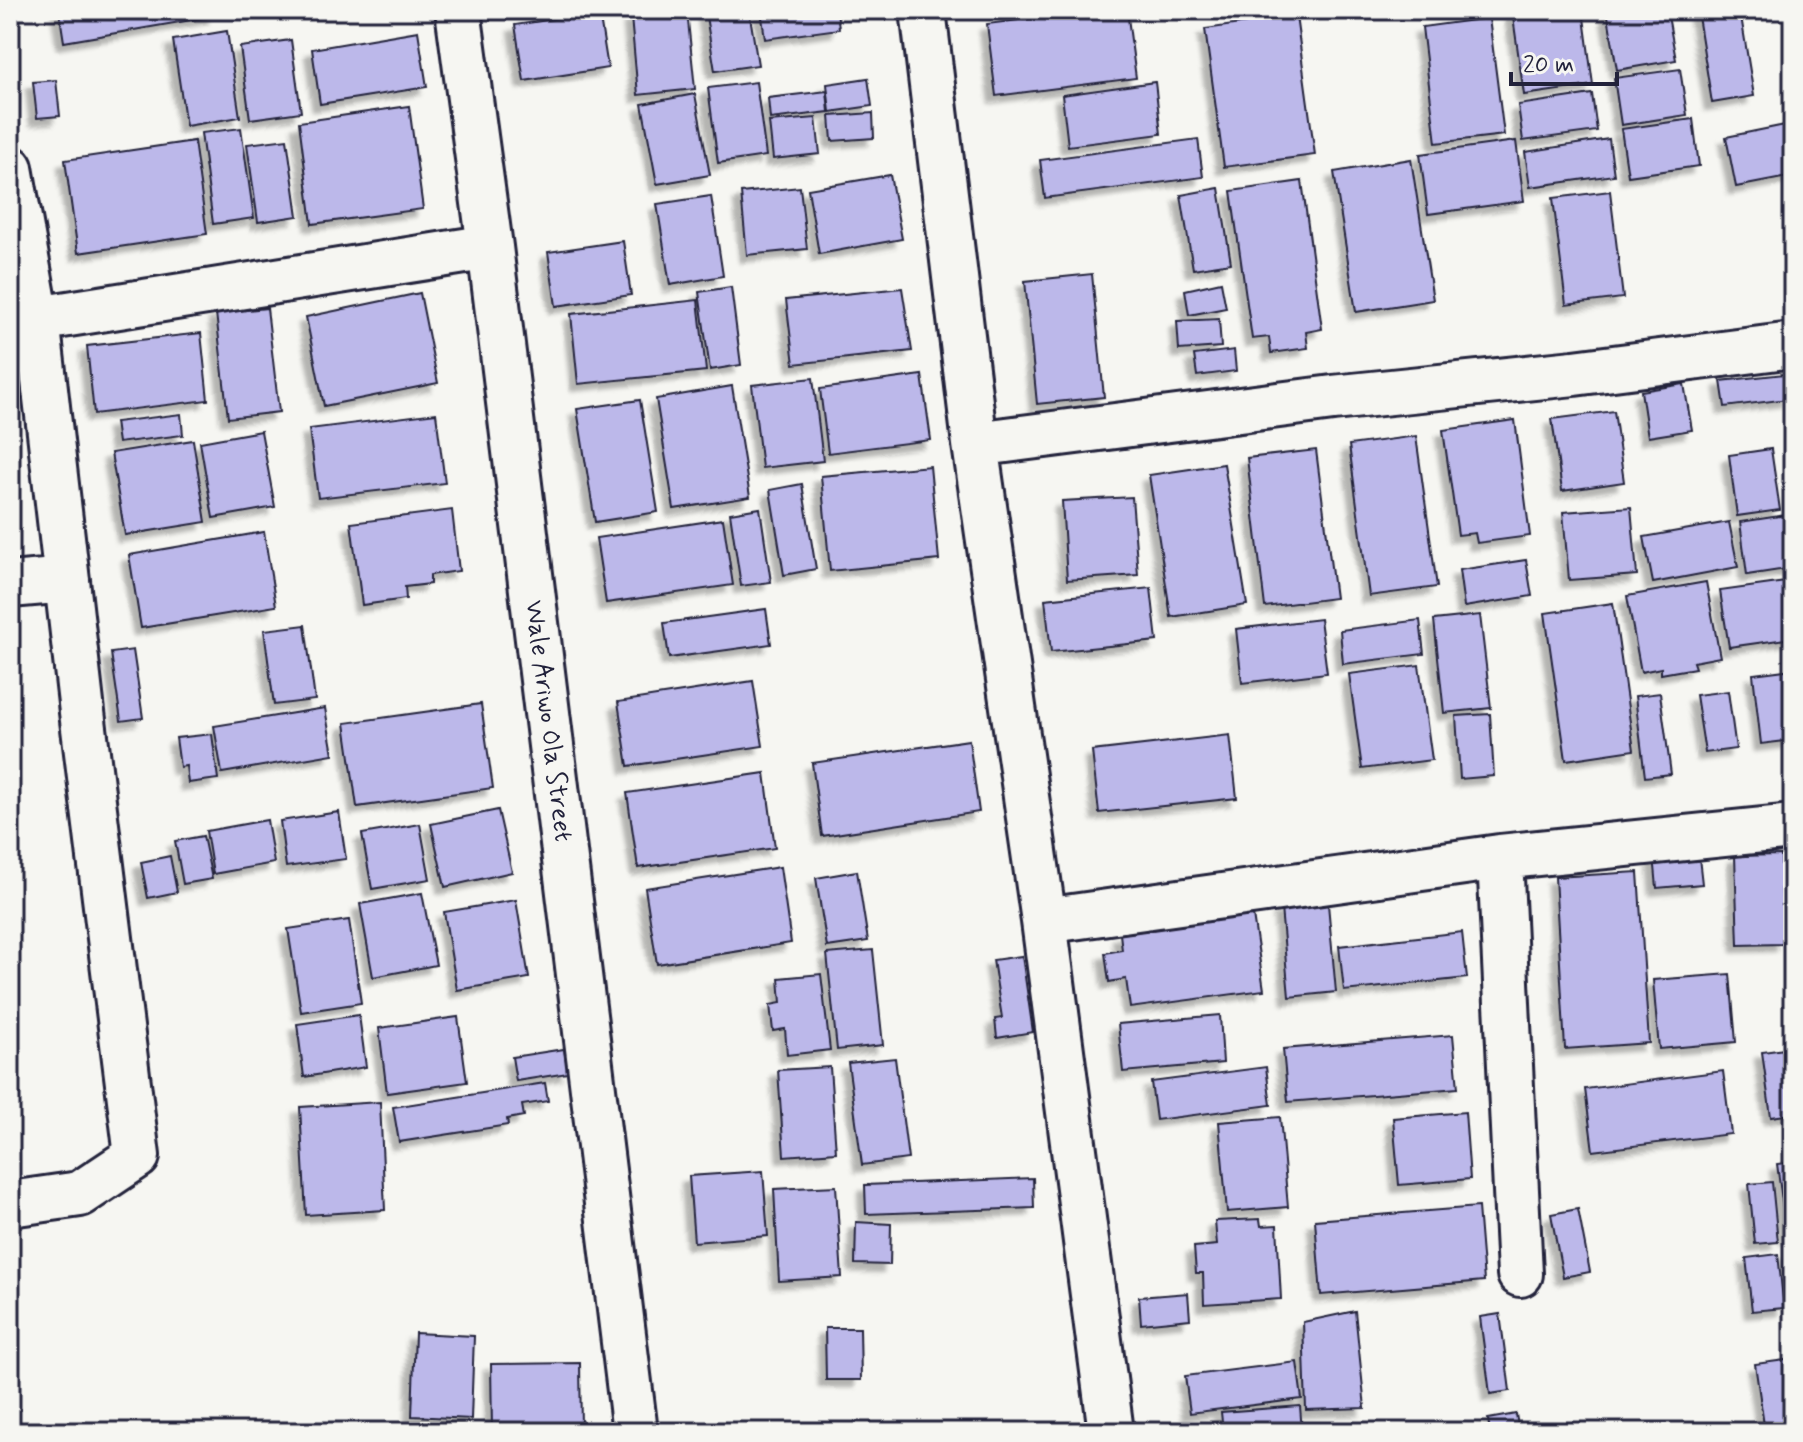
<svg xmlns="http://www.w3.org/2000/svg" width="1803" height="1442" viewBox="0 0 1803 1442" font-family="Mynerve,sans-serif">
	<defs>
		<filter id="shadow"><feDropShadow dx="-7" dy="7" stdDeviation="2" flood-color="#0004"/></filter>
	</defs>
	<rect width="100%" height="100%" fill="#f6f6f2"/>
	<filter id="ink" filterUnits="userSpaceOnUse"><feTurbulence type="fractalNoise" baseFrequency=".0125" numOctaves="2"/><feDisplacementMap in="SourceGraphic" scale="16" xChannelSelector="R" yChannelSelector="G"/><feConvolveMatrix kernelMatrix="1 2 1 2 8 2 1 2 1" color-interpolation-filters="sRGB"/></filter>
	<g filter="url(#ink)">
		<path fill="#bcb8ea" stroke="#22223b" stroke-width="2" filter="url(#shadow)" d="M59 10H214L215 16 64 42Z
			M705 10H749L758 65 715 71Z
			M761 10H837L839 29 765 39Z
			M1097 10H1127L1136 78 996 96 987 24Z
			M1512 10H1583L1593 85 1524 95Z
			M1607 10H1667L1676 60 1617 70Z
			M1697 10H1740L1754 96 1712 103Z
			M687 11 695 89 638 95 631 17Z
			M599 12 608 68 524 81 515 25Z
			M1296 16 1315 155 1224 167 1205 29Z
			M1489 18 1504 135 1436 143 1422 27Z
			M227 31 240 117 186 126 173 40Z
			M418 31 427 87 320 104 312 49Z
			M291 40 301 112 250 119 240 47Z
			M1680 69 1687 115 1621 125 1614 78Z
			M868 78 872 106 830 112 827 84Z
			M56 80 60 116 37 118 33 82Z
			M756 82 766 156 718 163 708 88Z
			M1155 82 1161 134 1068 146 1062 95Z
			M827 91 829 112 770 119 768 98Z
			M695 94 710 175 657 184 642 104Z
			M1592 94 1597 131 1523 141 1518 105Z
			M409 106 423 209 312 224 299 122Z
			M873 113 874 138 832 141 830 116Z
			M816 118 820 154 773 159 769 122Z
			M1693 119 1699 166 1628 176 1621 129Z
			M1785 125 1793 164V176L1736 187 1726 137Z
			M241 128 254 218 213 224 201 133Z
			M287 139 298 216 258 222 247 144Z
			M1198 139 1203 177 1045 198 1040 160Z
			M1609 139 1614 175 1530 187 1525 152Z
			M194 141 207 234 78 253 65 160Z
			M1516 141 1524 201 1428 214 1420 154Z
			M1411 159 1433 300 1356 312 1334 172Z
			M890 175 902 239 819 254 808 189Z
			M1302 181 1322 329 1306 332 1308 348 1271 353 1269 337 1252 339 1231 191Z
			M800 187 807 249 747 255 741 193Z
			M1219 188 1231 263 1193 269 1181 195Z
			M1610 191 1623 298 1566 305 1553 198Z
			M711 196 723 276 670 285 657 204Z
			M623 241 631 295 556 306 548 252Z
			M1092 274 1104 397 1037 404 1025 281Z
			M1221 282 1226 308 1189 315 1185 290Z
			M731 287 741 365 710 370 699 292Z
			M902 288 912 351 794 364 786 300Z
			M420 293 438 383 324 406 306 317Z
			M698 300 706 371 578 384 571 314Z
			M267 308 279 412 228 418 216 313Z
			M1219 319 1221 347 1179 350 1177 321Z
			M201 333 208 400 94 414 87 346Z
			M1234 350 1236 371 1197 376 1194 355Z
			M1784 374 1788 399 1725 407 1721 381Z
			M922 375 931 440 828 453 820 389Z
			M813 378 823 461 762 468 752 385Z
			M1684 384 1692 430 1648 437 1641 391Z
			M732 386 750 497 674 509 656 399Z
			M640 400 658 512 595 522 577 409Z
			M1614 411 1624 482 1562 491 1552 419Z
			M436 413 445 483 318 498 309 429Z
			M181 414 183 435 118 443 115 422Z
			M1515 420 1530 536 1477 543 1475 533 1458 535 1443 430Z
			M261 431 275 507 213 518 200 442Z
			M1416 436 1437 587 1369 596 1349 445Z
			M193 440 206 522 125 535 111 453Z
			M1771 449 1780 510 1737 516 1729 455Z
			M1316 450 1335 598 1265 607 1247 458Z
			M1224 464 1247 605 1171 617 1149 475Z
			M930 466 939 560 830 571 821 476Z
			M802 484 816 569 784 575 770 490Z
			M1132 497 1138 575 1067 580 1062 501Z
			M1631 507 1637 575 1569 580 1563 512Z
			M760 508 771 582 741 586 730 513Z
			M452 510 459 571 430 575V584L405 587 406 599 362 605 351 523Z
			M1793 514V568L1747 575 1740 522Z
			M723 519 733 585 606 603 596 538Z
			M1729 522 1738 567 1653 583 1644 537Z
			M264 532 276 606 141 628 129 555Z
			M1526 560 1532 596 1464 607 1459 570Z
			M1793 581V638L1729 647 1720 591Z
			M1706 582 1720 657 1693 662 1695 668 1661 674V668L1641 672 1627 596Z
			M1151 588 1157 641 1051 652 1045 599Z
			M1613 603 1634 750 1566 760 1545 613Z
			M766 609 771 644 669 658 664 623Z
			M1480 615 1491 708 1444 713 1434 620Z
			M1320 619 1327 673 1242 683 1236 629Z
			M1420 620 1424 654 1343 664 1340 630Z
			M305 625 315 700 274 705 264 630Z
			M133 650 143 718 121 721 111 653Z
			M1419 665 1432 760 1362 769 1349 674Z
			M1793 669V740L1761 744 1753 674Z
			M753 681 763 746 628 766 618 702Z
			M1728 691 1736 749 1705 753 1696 695Z
			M1660 693 1671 774 1645 777 1635 696Z
			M481 704 493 788 357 807 345 723Z
			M325 708 333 754 222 773 214 726Z
			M1490 714 1494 776 1460 779 1456 716Z
			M212 734 218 779 188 783 186 766 180 767 176 738Z
			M1230 735 1237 798 1099 813 1092 751Z
			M969 740 979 812 822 836 812 763Z
			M765 773 775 848 638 868 627 793Z
			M498 810 512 872 445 887 431 824Z
			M339 812 346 859 286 867 280 821Z
			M267 820 274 863 213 874 206 831Z
			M420 824 430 879 372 889 362 834Z
			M203 836 212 879 183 884 175 841Z
			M1697 840 1702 884 1657 888 1653 844Z
			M1781 855 1783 944 1738 945 1735 856Z
			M170 856 177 892 148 898 141 862Z
			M780 867 791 943 657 964 645 888Z
			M857 871 868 941 827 947 816 878Z
			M1638 872 1649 1043 1565 1049 1555 877Z
			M422 893 436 965 373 977 360 904Z
			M516 900 529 978 457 990 444 912Z
			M1328 904 1336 992 1289 997 1281 908Z
			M1253 915 1264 990 1130 1008 1126 979 1109 982 1105 953 1122 950 1120 934Z
			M349 920 361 1003 301 1012 288 929Z
			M1462 932 1467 978 1344 991 1339 946Z
			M873 950 883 1045 837 1050 827 954Z
			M1022 956 1033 1032 997 1038 995 1019 1002 1018 993 960Z
			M821 974 830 1050 787 1055 785 1029 773 1031 770 1005 781 1003 779 978Z
			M1730 974 1736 1042 1659 1049 1653 980Z
			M359 1015 366 1067 304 1077 297 1024Z
			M1220 1015 1223 1063 1123 1072 1118 1024Z
			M458 1017 467 1082 387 1093 379 1028Z
			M1453 1035 1458 1088 1288 1102 1283 1049Z
			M1793 1048V1114L1771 1117 1762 1052Z
			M564 1049 568 1073 516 1081 512 1057Z
			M895 1058 908 1159 862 1165 848 1063Z
			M830 1067 836 1152 784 1156 778 1070Z
			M1266 1067 1271 1105 1156 1120 1151 1082Z
			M1723 1071 1731 1134 1593 1151 1585 1089Z
			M545 1083 548 1101 522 1105 524 1116 507 1119 508 1125 399 1142 393 1107Z
			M380 1102 385 1210 306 1215 300 1107Z
			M1465 1112 1470 1179 1399 1185 1393 1118Z
			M1280 1117 1288 1207 1227 1212 1219 1122Z
			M1793 1162V1236L1787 1237 1777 1164Z
			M763 1171 768 1236 694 1242 689 1176Z
			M1033 1178 1034 1208 866 1214 865 1185Z
			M1772 1182 1778 1242 1755 1244 1749 1184Z
			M836 1186 842 1277 779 1281 774 1189Z
			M1478 1207 1484 1281 1321 1295 1315 1220Z
			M1578 1209 1590 1272 1563 1277 1551 1214Z
			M1260 1219 1261 1226 1277 1225 1281 1299 1204 1304 1203 1273H1196L1194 1247 1217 1245 1215 1221Z
			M856 1222 891 1224 890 1265 855 1264Z
			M1788 1253H1793V1301Z
			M1778 1254 1784 1308 1752 1311 1746 1258Z
			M1188 1293 1190 1319 1141 1324 1139 1297Z
			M1355 1311 1365 1408 1306 1410 1303 1322Z
			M1500 1314 1510 1391 1490 1394 1480 1317Z
			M825 1328H860L861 1380H826Z
			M415 1333 474 1336 471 1419 412 1416Z
			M1793 1359V1432H1765L1755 1364Z
			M1297 1362 1302 1399 1190 1413 1185 1376Z
			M580 1363 581 1429 492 1431 491 1364Z
			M1300 1406 1302 1432H1223L1221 1412Z
			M1516 1414 1519 1432H1490L1488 1419Z"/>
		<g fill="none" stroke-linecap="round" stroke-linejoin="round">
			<defs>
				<path id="minor" d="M458 10 490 247 635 1432
					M923 10 975 444 1044 921 1500 857 1793 827
					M10 168 37 319 82 712 137 1156 80 1194 10 1204
					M37 319 490 247
					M975 444 1333 398 1574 373 1793 345
					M10 585 67 580
					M1500 857 1520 1274
					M1044 921 1111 1432"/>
			</defs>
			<use href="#minor" stroke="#22223b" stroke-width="50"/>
			<use href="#minor" stroke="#f6f6f2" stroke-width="44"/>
		</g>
	</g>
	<g text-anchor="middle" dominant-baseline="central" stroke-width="8" stroke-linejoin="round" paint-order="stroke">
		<g font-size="26" fill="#22223b" stroke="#f6f6f2">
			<text transform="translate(548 721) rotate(83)">Wale Ariwo Ola Street</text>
		</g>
	</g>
	<rect width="1803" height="1442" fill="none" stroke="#f6f6f2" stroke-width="40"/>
	<rect x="20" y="20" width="1763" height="1402" fill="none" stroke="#22223b" stroke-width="3" filter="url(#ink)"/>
	<path d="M1511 72v12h106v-12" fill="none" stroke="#22223b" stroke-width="4"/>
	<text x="1523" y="72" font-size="24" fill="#22223b" stroke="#f6f6f2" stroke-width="6" paint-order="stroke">20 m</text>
</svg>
